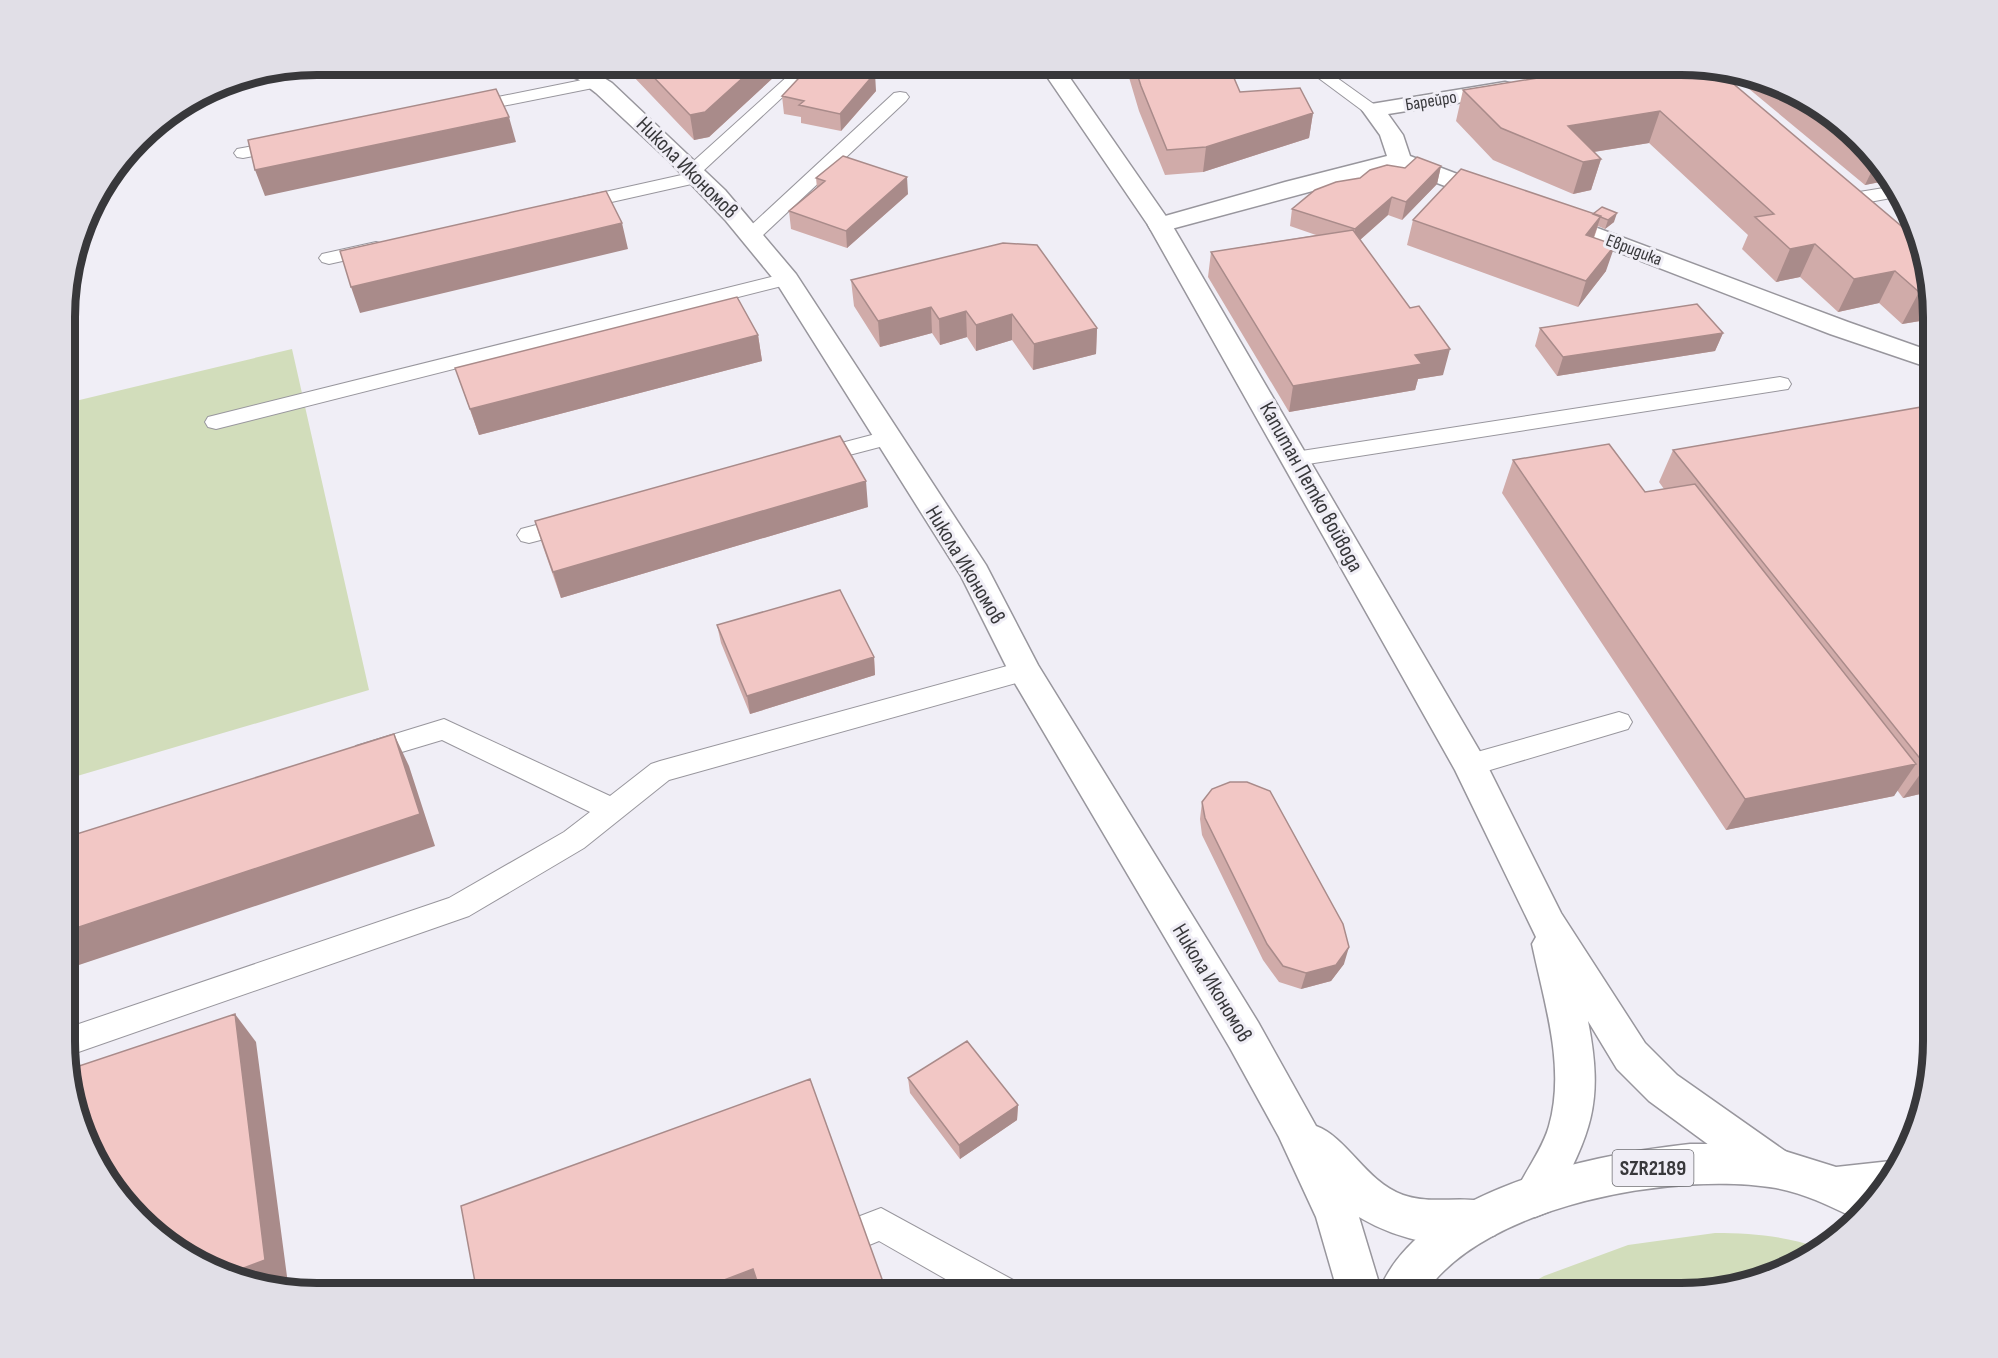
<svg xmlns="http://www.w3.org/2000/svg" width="1998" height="1358" viewBox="0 0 1998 1358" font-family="'Sofia Sans Condensed',sans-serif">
	<rect width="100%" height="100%" fill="#f0eef6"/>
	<path fill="#d2ddbb" d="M292 349 369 690 67 779V403Z
		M1715 1233C1752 1233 1785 1236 1820 1248L1807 1260 1698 1293H1514L1544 1276 1628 1245Z"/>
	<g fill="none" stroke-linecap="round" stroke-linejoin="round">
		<defs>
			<path id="service" d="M800 65H817L702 172 707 177 705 181 576 210 569 208 567 204 569 200 686 174 684 171 687 167Z
				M1301 65H1319L1382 110 1379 114H1367Z
				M597 77 603 78 606 82 603 86 468 113 462 112 459 108 462 104 468 103Z
				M900 92 906 93 909 97 906 101 760 238H746L743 234 746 230 894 93Z
				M285 140 291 141 294 145 291 149 243 158 237 157 234 153 237 149Z
				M1896 186 1902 196 1853 205 1846 203 1844 199 1846 195 1853 193Z
				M376 242 383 244 386 248 383 252 329 264 322 262 319 258 322 254Z
				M787 273 794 275 797 279 794 283 216 429 208 427 205 422 208 417 216 415Z
				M1780 377 1788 379 1791 384 1788 389 1295 466 1287 464 1284 459 1287 454 1295 452Z
				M887 431 895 433 898 438 895 443 815 464 807 462 804 457 807 452Z
				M571 516 579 518 583 524 579 530 529 543 521 541 517 535 521 529Z
				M1025 661 1034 664 1038 671 1034 678 669 780 584 848 469 916 67 1056V1028L449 898 564 832 590 812 442 740 365 763 356 760 352 753 356 746 444 719 610 796 651 764 660 761Z
				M1619 712 1628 715 1632 722 1628 729 1470 776 1461 772 1457 765 1461 758 1470 754Z
				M881 1208 1015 1281 1020 1293H970L879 1241 833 1260 821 1255 816 1243 821 1231Z"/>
			<path id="minor" d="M1505 82 1513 84 1516 89 1513 94 1388 114 1403 135 1410 156 1502 191 1505 196 1502 201 1493 203 1484 201 1398 168 1160 232 1151 230 1148 225 1151 220 1285 182 1387 156 1380 135 1362 110 1365 105Z
				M1552 211 1848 322 1933 352V369L1830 334 1543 223 1540 218 1543 213Z"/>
			<path id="tertiary" d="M317 64 347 65 344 70 336 72 271 81 263 79 261 76Z
				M554 65H583L612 83 725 190 796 274 986 565 1038 665 1258 1022 1316 1126C1348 1138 1365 1181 1403 1195 1434 1206 1466 1193 1495 1205L1501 1220 1495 1235C1451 1253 1400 1241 1359 1217L1382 1293H1338L1316 1217 1279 1137 1230 1048 1013 680 961 576 776 282 726 221 669 161 596 93 578 79 557 70Z"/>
			<path id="secondary" d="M1039 65H1061L1172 225 1482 755 1561 913 1645 1043 1677 1075 1788 1153 1794 1167 1788 1181 1773 1187 1758 1181 1649 1101 1617 1069 1588 1021C1605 1108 1589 1135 1550 1211L1535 1217 1520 1211 1514 1196C1524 1172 1542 1151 1549 1126 1566 1067 1544 1002 1532 944L1536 937 1455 770 1148 225Z"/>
			<path id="primary" d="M1690 1144H1735L1775 1148 1836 1167 1891 1161 1900 1164 1891 1182 1853 1217C1828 1205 1803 1193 1776 1188 1676 1171 1486 1204 1425 1293H1378C1419 1189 1590 1155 1690 1144Z"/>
		</defs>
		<use href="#service" stroke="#98969d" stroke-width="2"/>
		<use href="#minor" stroke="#98969d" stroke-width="3"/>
		<use href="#tertiary" stroke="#98969d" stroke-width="3"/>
		<use href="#secondary" stroke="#98969d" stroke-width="3"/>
		<use href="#primary" stroke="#98969d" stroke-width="3"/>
		<use href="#service" fill="#fff" fill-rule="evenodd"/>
		<use href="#minor" fill="#fff" fill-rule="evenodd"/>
		<use href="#tertiary" fill="#fff" fill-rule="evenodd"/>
		<use href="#secondary" fill="#fff" fill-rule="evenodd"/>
		<use href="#primary" fill="#fff" fill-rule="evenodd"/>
	</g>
	<path fill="#d0aba9" d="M617 64H788L709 137 694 140 631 74Z
		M812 64H862V71L876 91 841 131 801 123V117L784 114 782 96Z
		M1125 64H1228L1240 92 1313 113 1309 138 1203 172 1165 175 1139 111Z
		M1624 64 1913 236 1926 320 1902 324 1879 303 1838 312 1800 277 1776 282 1742 249 1748 235 1649 143 1594 152 1601 159 1591 190 1573 194 1493 160 1456 121 1463 90Z
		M1731 73 1762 78 1822 107 1890 180 1865 185 1731 74Z
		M1441 166 1437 184 1402 220 1388 215 1360 240 1443 375 1418 379 1415 390 1289 412 1208 277 1211 252 1316 235 1290 226 1292 209 1360 178 1405 168Z
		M816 178 908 194 847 248 791 229 789 211 817 188Z
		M1593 214 1614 222 1605 229 1598 226 1594 238 1606 271 1578 307 1407 245 1413 220Z
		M851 280 1097 328 1096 354 1033 370 1012 340 976 351 967 337 940 345 932 333 880 347 854 306Z
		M1540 328 1723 333 1715 351 1557 376 1535 346Z
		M758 335 762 361 479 435 455 368Z
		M1933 405V791L1903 798 1897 790 1894 796 1726 830 1502 493 1513 460 1645 492 1664 489 1659 482 1673 450Z
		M868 507 561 598 543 547 535 521Z
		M717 625 874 657 875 675 750 714 721 643Z
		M1202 802 1344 964 1331 981 1301 989 1279 982 1263 960 1202 835 1200 819Z
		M908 1078 1018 1105 1017 1120 960 1159 910 1093Z"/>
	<path fill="#a98b8a" d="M758 64H788L709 137 694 140 690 115Z
		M860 64H862L863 80 855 69Z
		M875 73 876 91 841 131 840 114Z
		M1660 111 1649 143 1568 156V126Z
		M1313 113 1309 138 1203 172 1206 147Z
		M509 117 516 142 265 196 255 170Z
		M1601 159 1591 190 1573 194 1583 162Z
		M1875 164 1890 180 1865 185Z
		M1441 166 1437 184 1402 220 1406 202Z
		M907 177 908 194 847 248 846 231Z
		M1392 197 1388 215 1352 247 1355 229Z
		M1617 213 1614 222 1605 229 1608 220Z
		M1601 216 1592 242 1586 235Z
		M622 223 628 249 360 313 351 287Z
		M1815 244 1800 277 1776 282 1790 249Z
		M1615 245 1606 271 1578 307 1586 281Z
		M1923 266 1933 300V306L1926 320 1902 324 1919 292 1920 267Z
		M1895 271 1879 303 1838 312 1854 279Z
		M931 307 932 333 880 347 878 321Z
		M966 311 967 337 940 345 939 319Z
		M1012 314V340L976 351V325Z
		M1097 328 1096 354 1033 370 1034 344Z
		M1723 333 1715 351 1557 376 1563 357Z
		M758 335 762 361 479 435 470 409Z
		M1450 349 1443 375 1418 379 1415 390 1289 412 1293 386 1415 355Z
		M866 481 868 507 561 598 553 572Z
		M874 657 875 675 750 714 747 696Z
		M394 734 409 766 435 846 67 969V931Z
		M1916 764 1894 796 1726 830 1745 799Z
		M1933 765V791L1903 798 1926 766Z
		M1349 947 1344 964 1331 981 1301 989 1306 973Z
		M235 1014 256 1042 288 1284 279 1287 236 1280 225 1275Z
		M1018 1105 1017 1120 960 1159 959 1145Z
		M753 1269 761 1293H690Z"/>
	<path fill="#f2c7c5" stroke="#a98b8a" stroke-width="1.5" d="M641 64H758L705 112 690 115Z
		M812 64H860L855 69 875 73 840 114 799 105 804 101 782 96Z
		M1134 64H1228L1240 92 1300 88 1313 113 1206 147 1167 150 1141 86Z
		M1624 64H1682L1717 70 1913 236 1923 266 1920 267 1924 270 1930 290 1919 292 1895 271 1854 279 1815 244 1790 249 1755 217 1774 214 1660 111 1568 126 1601 159 1583 162 1501 128 1463 90Z
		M496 89 509 117 255 170 248 140Z
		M1796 95 1822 107 1851 139Z
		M843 156 907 177 846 231 789 211 825 181 816 178Z
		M1417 157 1441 166 1406 202 1392 197 1355 229 1292 209 1315 190 1336 182 1360 178 1370 170 1387 165 1405 168Z
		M1461 169 1601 216 1586 235 1615 245 1586 281 1413 220Z
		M606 191 622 223 351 287 340 251Z
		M1602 207 1617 213 1608 220 1593 214Z
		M1353 230 1410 308 1419 306 1450 349 1415 355 1422 364 1293 386 1211 252Z
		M1003 243 1037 245 1097 328 1034 344 1012 314 976 325 966 311 939 319 931 307 878 321 851 280Z
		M737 297 758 335 470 409 455 368Z
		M1697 304 1723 333 1563 357 1540 328Z
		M1933 405V765L1926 766 1673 450Z
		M840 436 866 481 553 572 535 521Z
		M1609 444 1645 492 1695 484 1916 764 1745 799 1513 460Z
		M840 590 874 657 747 696 717 625Z
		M394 734 420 814 67 931V837Z
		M1230 782H1247L1270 791 1343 924 1349 947 1336 965 1306 973 1283 966 1267 944 1205 818 1202 802 1212 789Z
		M235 1014 265 1260 225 1275 176 1251 98 1168 67 1074V1070Z
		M967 1041 1018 1105 959 1145 908 1078Z
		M810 1079 887 1293H761L753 1269 690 1293H477L461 1206Z"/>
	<g text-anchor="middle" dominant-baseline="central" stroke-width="6" stroke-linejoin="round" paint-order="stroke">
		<g font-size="18" fill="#38383b" stroke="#f0eef6">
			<text transform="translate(1431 101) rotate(-9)">Барейро</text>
			<text transform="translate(1634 250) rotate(21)">Евридика</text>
		</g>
		<rect fill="#f0eef6" stroke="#6f6f73" stroke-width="1.5" x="1612.5" y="1150" width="81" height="36" rx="4.5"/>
		<g font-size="21" font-weight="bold" fill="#38383b">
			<text x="1653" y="1168">SZR2189</text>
		</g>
		<g font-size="22" fill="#38383b" stroke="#f0eef6">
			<text transform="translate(687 168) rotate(45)">Никола Икономов</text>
			<text transform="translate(1311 487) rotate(61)">Капитан Петко войвода</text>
			<text transform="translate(965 565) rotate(59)">Никола Икономов</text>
			<text transform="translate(1212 983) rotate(59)">Никола Икономов</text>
		</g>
	</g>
	<path d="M0 0H1998V1358H0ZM317 75H1681A242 242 0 0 1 1923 317V1041A242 242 0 0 1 1681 1283H317A242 242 0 0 1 75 1041V317A242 242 0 0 1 317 75Z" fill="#e1dfe7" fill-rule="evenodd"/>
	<path fill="none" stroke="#38383b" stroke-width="8" d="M317 75H1681A242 242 0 0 1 1923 317V1041A242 242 0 0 1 1681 1283H317A242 242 0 0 1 75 1041V317A242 242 0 0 1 317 75Z"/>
</svg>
